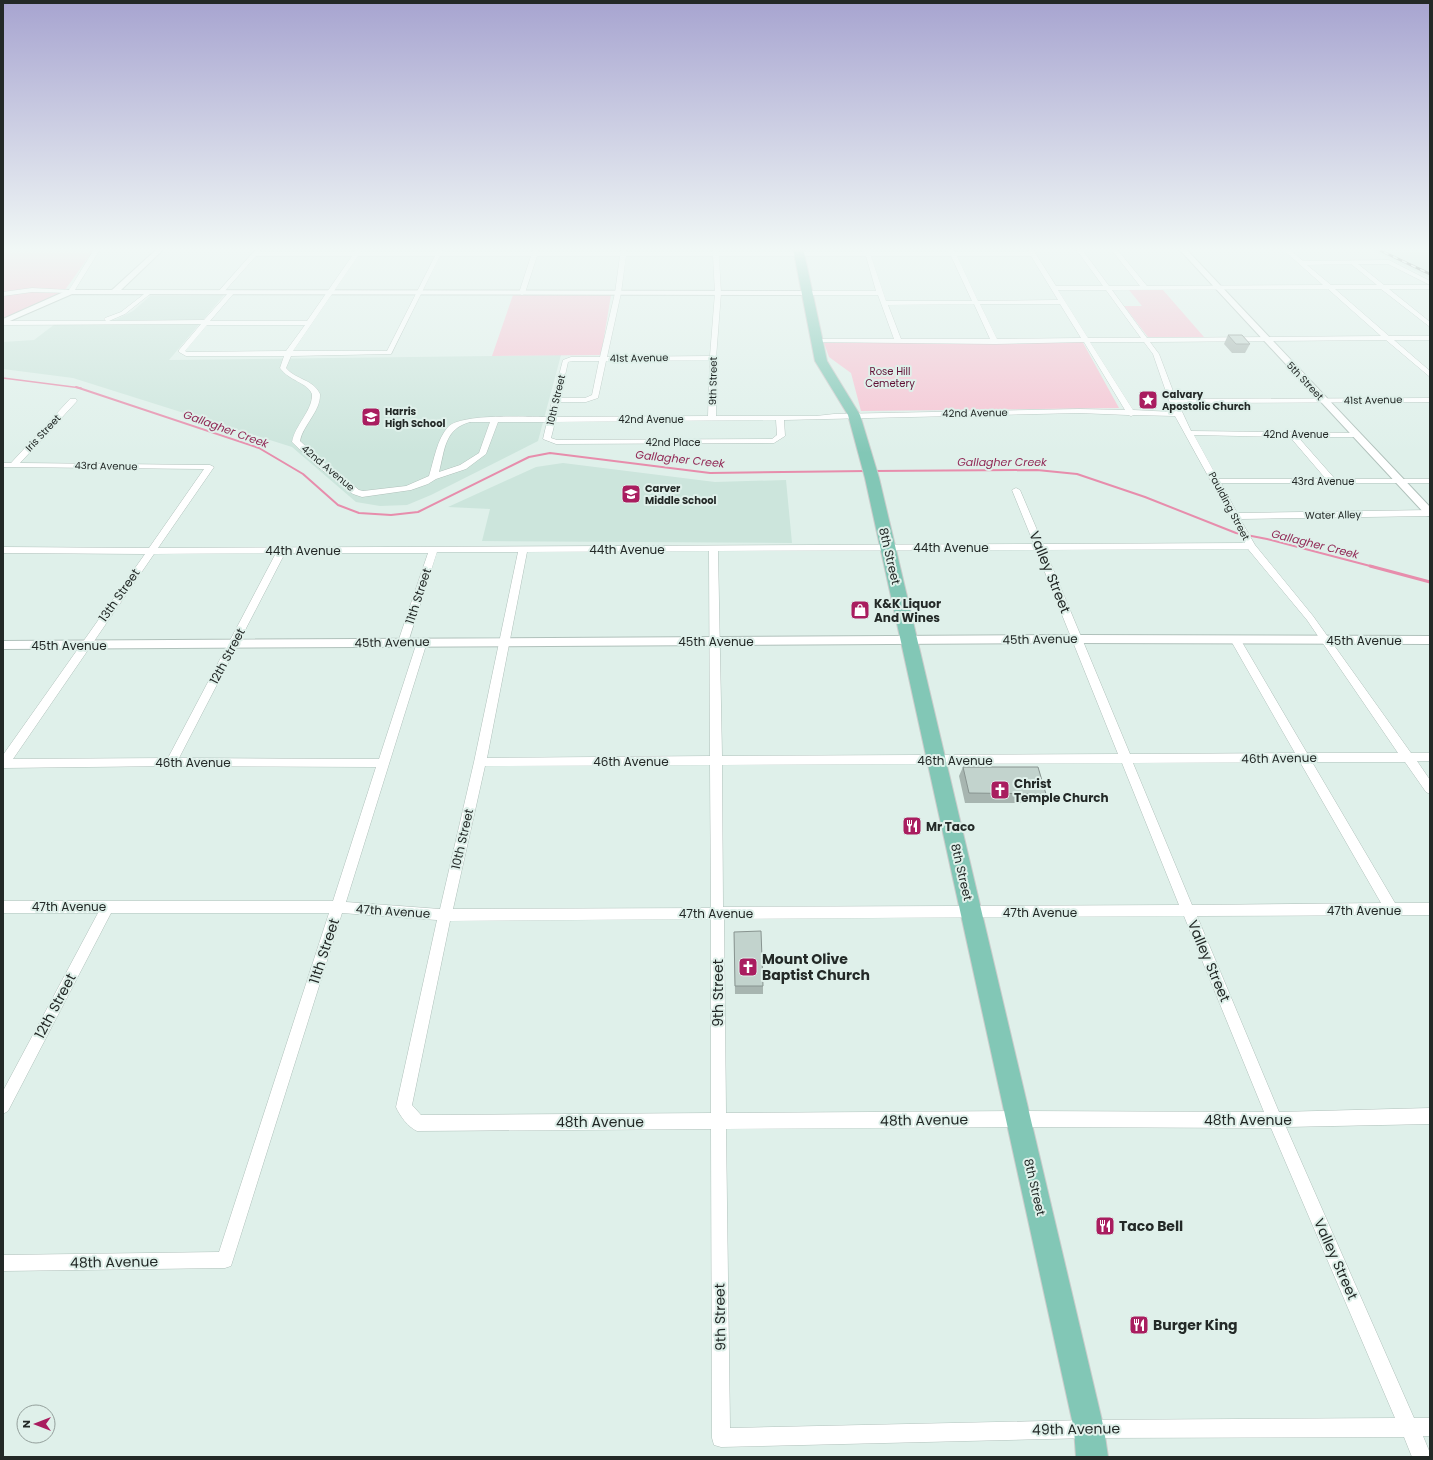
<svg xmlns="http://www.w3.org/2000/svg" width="1433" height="1460" viewBox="0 0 1433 1460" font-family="Poppins,sans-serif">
	<rect width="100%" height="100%" fill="#dff0ea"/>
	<path fill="#cce5dc" d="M1367 248H1430V278Z
		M224 295 169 360 561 355 538 441 431 495 407 505 380 506 356 502 292 447 73 378 3 369V342L34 340 55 324H100L117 319 133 311 150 296Z
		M563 463 715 482 786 480 792 543 482 541 490 509 448 507 536 467Z"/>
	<path fill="#f6c3d2" d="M3 248H95L62 294 3 320Z
		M1129 290H1163L1204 337H1148L1124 306H1142Z
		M513 295H611L601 355 492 356Z
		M1082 341 1119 408 861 411 851 373 829 357 824 343Z"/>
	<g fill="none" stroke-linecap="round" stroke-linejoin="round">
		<path stroke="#e78dac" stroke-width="1.5" d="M3 378 81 388"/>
		<path stroke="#e78dac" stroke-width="2" d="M76 387 259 448 303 474 338 505 359 513 391 515 418 512 529 457 550 453 710 473 867 471
			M873 471 1037 470 1077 474 1145 497 1236 533 1267 539 1374 567"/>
		<path stroke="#e78dac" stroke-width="3" d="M1370 566 1430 582"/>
		<defs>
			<path id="minor" d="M95 248H101L73 293 32 292 3 296V292L32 288 69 290Z
				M257 248H263L259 252H354L357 248H363L360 252H437L439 248H443L442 252H532L534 248H538V252H621V248H627L626 252H713V248H719V252H865L863 248H869L870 252H949L947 248H953L955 252H1029L1028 248H1032L1056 286H1103L1075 248H1081L1109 286H1140L1110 248H1116L1147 286 1323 285 1281 248H1288L1303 261 1389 260 1430 281V285L1388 264H1358L1384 285H1430V289H1389L1430 322V327L1381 289H1335L1389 336H1430V340H1394L1430 371V377L1386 340 1150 342 1159 354 1176 399 1430 398V402L1178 403 1191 431 1359 433V437H1298L1335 479H1430V483H1221L1237 513 1430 510V516L1240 519 1255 545 1313 616 1411 753H1430V761H1417L1430 780V794L1426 792 1405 762H1312L1395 903H1430V915L1197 916 1279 1112 1430 1108V1124L1286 1127 1414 1418H1430V1436H1423L1430 1453V1457H1412L1404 1437 1089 1438 721 1447 714 1445 712 1438 711 1129 417 1131C408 1127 400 1116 396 1107L437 920 342 913 231 1266 225 1268 3 1271V1255L219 1252 329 913H111L8 1111 3 1114V1091L98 913H3V901H333L376 767 171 766 3 768V755L145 554 3 553V547L149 548 204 469 3 467V463H11L70 399H76L77 401 20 463 210 465 214 467 158 548 1034 544 1012 490 1016 488 1020 490 1043 544 1245 543 1175 416 1134 415 1131 416 1128 415 1079 413 784 420 785 436 774 443 556 444 543 439 547 422H498L486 454 466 469 436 479 428 484 411 490 362 497 353 494 317 466 292 442C295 425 313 410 312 394 307 382 289 381 280 368L284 356H186L179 352V350L201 324 3 325V321H106L104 319 105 318 121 312 148 291 151 293 150 294 125 314 109 321 204 320 229 292 231 291 234 293 210 321H307L352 256H256L222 294H218V292ZM358 256H435L387 351H293ZM440 256H531L519 293 522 295 525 293 537 256H620L615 293 600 357H571L563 360 548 417C528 417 461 413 448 427 437 439 434 460 429 476L406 486 363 491 359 490 323 462 300 441C303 425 321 411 320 394 313 379 296 380 286 368L291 356 391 354ZM626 256H713L715 293 710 356 607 357 621 293ZM719 256H866L876 291H807L804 293 807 295H878L894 339H816L813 341 814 342 995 344 1084 342 1125 410 1079 409 834 414 816 416H716V358L721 293ZM871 256H951L972 301H886ZM957 256H1031L1058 300 978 301ZM1351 264 1377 285H1331L1307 265ZM1328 289 1381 336 1147 338 1112 290ZM1058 290H1106L1141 338H1088ZM974 304 990 339H901L888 305ZM980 304H1060L1081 338 997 339ZM207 325H305L286 351 187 352 185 351ZM1090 342H1144L1153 354 1173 412 1133 410ZM710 360 708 416 556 417 559 402H586L598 398 606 361ZM572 361H599L592 395 585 398H560L568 362ZM776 420 777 435 772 439 557 440 551 438 555 422ZM470 422H490L479 453 460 465 439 472C445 450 444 429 470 422ZM1194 435 1290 437 1326 479H1218ZM1248 549 1307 620 1398 753H1307L1239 637 1235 636 1230 639 1295 753 1130 754 1045 550ZM1036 550 1118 754 722 756 718 551ZM709 551 710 756 487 758 527 552ZM437 552H518L474 762 440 909 346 902 427 642 426 640H418L417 642 379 759 179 758 285 553H428L398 642 403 645 408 642ZM276 553 168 758 13 759 154 554ZM1300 762 1381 903 1192 905 1133 763ZM1122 763 1179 905 723 907 722 765ZM710 765 711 908 453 909 485 766ZM1184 916 1264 1112 1019 1111 726 1113 724 919ZM711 919V1113L421 1115 412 1105 450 921ZM1019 1127 1271 1128 1395 1418 1089 1420 730 1428 726 1129Z"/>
			<path id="tertiary" d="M158 248H165L121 290 807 291 811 293 807 295 72 294 3 324V319L68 290H112Z
				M1178 248H1185L1430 507V516L1426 515Z
				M1078 635 1430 636V644L1078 643 3 649V641Z"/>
			<path id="primary" d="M793 248H803L827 361 860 415 879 478 1104 1429 1108 1457H1076L1074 1429 865 478 848 415 815 361Z"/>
		</defs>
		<use href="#minor" stroke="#b0c1bb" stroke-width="1"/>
		<use href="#tertiary" stroke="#b0c1bb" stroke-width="2"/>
		<use href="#primary" stroke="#cacccb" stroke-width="2"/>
		<use href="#minor" fill="#fff" fill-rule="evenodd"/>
		<use href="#tertiary" fill="#fff" fill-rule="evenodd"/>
		<use href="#primary" fill="#82c7b6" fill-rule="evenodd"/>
		<defs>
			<path id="rail" d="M1375 248 1430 274"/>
		</defs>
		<use href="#rail" stroke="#49514e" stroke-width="2.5"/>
		<use href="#rail" stroke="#dff0ea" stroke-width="1.5" stroke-dasharray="5" stroke-linecap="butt"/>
	</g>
	<path fill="#a7b5b0" d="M499 248H517V249H499Z
		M773 248H786V250H774Z
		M1228 335 1250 344 1245 353H1232L1224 344Z
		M963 767 1046 794 1042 803H965L959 776Z
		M734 932 763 986V994H735Z"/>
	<path fill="#c2d3cd" stroke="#889490" d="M1228 335H1242L1250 344H1236Z
		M963 767H1038L1046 794 969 793Z
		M761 931 763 986H735L734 932Z"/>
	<linearGradient id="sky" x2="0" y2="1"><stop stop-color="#a7a4d0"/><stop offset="0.55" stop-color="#f1f8f6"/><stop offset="1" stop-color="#f1f8f6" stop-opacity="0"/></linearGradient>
	<rect width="1433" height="453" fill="url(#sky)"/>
	<defs>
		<symbol id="sight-square" viewBox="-11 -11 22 22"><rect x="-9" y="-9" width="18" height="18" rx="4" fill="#a91d5f" stroke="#dff0ea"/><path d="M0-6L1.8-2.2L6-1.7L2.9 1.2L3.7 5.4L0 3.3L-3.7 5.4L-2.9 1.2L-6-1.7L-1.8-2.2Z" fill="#fff"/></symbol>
		<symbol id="school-square" viewBox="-11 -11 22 22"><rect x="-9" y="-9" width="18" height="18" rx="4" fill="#a91d5f" stroke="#dff0ea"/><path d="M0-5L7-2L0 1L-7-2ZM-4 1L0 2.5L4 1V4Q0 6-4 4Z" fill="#fff"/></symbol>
		<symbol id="shop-square" viewBox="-11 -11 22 22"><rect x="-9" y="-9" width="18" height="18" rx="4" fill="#a91d5f" stroke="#dff0ea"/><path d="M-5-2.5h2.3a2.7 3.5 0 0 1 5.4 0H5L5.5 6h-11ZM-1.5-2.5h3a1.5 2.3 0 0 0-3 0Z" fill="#fff"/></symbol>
		<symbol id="church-square" viewBox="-11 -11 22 22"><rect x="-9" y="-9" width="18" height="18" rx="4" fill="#a91d5f" stroke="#dff0ea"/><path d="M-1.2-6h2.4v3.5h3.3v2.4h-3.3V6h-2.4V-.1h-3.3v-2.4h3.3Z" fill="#fff"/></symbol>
		<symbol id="restaurant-square" viewBox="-11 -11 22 22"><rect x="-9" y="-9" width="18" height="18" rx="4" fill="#a91d5f" stroke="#dff0ea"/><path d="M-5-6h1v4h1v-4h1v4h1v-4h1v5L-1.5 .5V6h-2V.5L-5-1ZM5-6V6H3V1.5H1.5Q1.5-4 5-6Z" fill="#fff"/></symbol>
	</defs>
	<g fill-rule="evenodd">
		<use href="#sight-square" x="1137" y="389" width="22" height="22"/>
		<use href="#school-square" x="360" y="406" width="22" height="22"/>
		<use href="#school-square" x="620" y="483" width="22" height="22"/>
		<use href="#shop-square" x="849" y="599" width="22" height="22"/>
		<use href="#church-square" x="989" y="779" width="22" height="22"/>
		<use href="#restaurant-square" x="901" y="815" width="22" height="22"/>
		<use href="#church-square" x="737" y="956" width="22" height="22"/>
		<use href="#restaurant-square" x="1094" y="1215" width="22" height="22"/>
		<use href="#restaurant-square" x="1128" y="1314" width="22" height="22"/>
	</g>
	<g text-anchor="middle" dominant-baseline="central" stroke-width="4" stroke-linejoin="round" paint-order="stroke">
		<g font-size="10" fill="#232927" stroke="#dff0ea">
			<text transform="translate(639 358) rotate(-1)">41st Avenue</text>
			<text transform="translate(713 381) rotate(-89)">9th Street</text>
			<text transform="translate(1305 381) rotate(47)">5th Street</text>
			<text transform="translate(556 400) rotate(-77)">10th Street</text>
			<text transform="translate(1373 400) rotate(-1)">41st Avenue</text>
			<text transform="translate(975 413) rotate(-1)">42nd Avenue</text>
			<text x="651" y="419">42nd Avenue</text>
			<text transform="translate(43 433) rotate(-47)">Iris Street</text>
			<text x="1296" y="434">42nd Avenue</text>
			<text x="673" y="442">42nd Place</text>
			<text transform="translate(106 466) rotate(1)">43rd Avenue</text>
			<text transform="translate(328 468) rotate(40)">42nd Avenue</text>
			<text x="1323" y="481">43rd Avenue</text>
			<text transform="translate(1229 506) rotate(62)">Paulding Street</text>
			<text transform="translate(1333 515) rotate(-1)">Water Alley</text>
		</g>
		<g font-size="10" fill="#601035" stroke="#dff0ea">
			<text x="890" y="371">Rose Hill<tspan x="890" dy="12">Cemetery</tspan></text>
		</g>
		<g font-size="10" font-weight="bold" fill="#232927" stroke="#dff0ea" text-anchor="start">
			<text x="1162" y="394">Calvary<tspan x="1162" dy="12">Apostolic Church</tspan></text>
			<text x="385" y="411">Harris<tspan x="385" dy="12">High School</tspan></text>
			<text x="645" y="488">Carver<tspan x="645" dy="12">Middle School</tspan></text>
		</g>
		<g font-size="11" font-style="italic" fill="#912855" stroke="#dff0ea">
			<text transform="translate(226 429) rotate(20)">Gallagher Creek</text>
			<text transform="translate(680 459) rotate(6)">Gallagher Creek</text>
			<text x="1002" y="462">Gallagher Creek</text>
			<text transform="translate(1315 544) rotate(14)">Gallagher Creek</text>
		</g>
		<g font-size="12" fill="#232927" stroke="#dff0ea">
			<text x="951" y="547">44th Avenue</text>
			<text x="627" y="549">44th Avenue</text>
			<text x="303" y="550">44th Avenue</text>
			<text transform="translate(890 556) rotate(77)">8th Street</text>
			<text transform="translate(119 595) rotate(-55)">13th Street</text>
			<text transform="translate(418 596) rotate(-72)">11th Street</text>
			<text transform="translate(1040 639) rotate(-1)">45th Avenue</text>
			<text x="1364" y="640">45th Avenue</text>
			<text x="716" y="641">45th Avenue</text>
			<text transform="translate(392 642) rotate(-1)">45th Avenue</text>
			<text x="69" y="645">45th Avenue</text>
			<text transform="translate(227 656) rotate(-62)">12th Street</text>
			<text transform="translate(1279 758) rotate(-1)">46th Avenue</text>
			<text x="955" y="760">46th Avenue</text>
			<text x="631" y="761">46th Avenue</text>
			<text x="193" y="762">46th Avenue</text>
			<text transform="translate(462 839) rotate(-77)">10th Street</text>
			<text transform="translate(962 872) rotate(77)">8th Street</text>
			<text x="69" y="906">47th Avenue</text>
			<text x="1364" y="910">47th Avenue</text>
			<text transform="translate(393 911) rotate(4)">47th Avenue</text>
			<text x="1040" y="912">47th Avenue</text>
			<text x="716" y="913">47th Avenue</text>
			<text transform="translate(1035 1187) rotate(77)">8th Street</text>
		</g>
		<g font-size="12" font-weight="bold" fill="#232927" stroke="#dff0ea" text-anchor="start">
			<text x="874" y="603">K&amp;K Liquor<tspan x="874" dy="14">And Wines</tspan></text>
			<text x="1014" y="783">Christ<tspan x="1014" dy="14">Temple Church</tspan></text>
			<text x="926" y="826">Mr Taco</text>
		</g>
		<g font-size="14" fill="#232927" stroke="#dff0ea">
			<text transform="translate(1050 572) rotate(68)">Valley Street</text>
			<text transform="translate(324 951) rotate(-72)">11th Street</text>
			<text transform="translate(1209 961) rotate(67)">Valley Street</text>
			<text transform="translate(718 993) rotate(-90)">9th Street</text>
			<text transform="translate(55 1006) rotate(-62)">12th Street</text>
			<text transform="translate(924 1120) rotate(-1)">48th Avenue</text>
			<text x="1248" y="1120">48th Avenue</text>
			<text x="600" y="1122">48th Avenue</text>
			<text transform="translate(1336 1259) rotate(66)">Valley Street</text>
			<text transform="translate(114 1262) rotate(-1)">48th Avenue</text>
			<text transform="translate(720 1317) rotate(-91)">9th Street</text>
			<text transform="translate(1076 1429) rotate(-1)">49th Avenue</text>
		</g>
		<g font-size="14" font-weight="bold" fill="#232927" stroke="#dff0ea" text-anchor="start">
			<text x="762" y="959">Mount Olive<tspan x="762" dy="16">Baptist Church</tspan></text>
			<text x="1119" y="1226">Taco Bell</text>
			<text x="1153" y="1325">Burger King</text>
		</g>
	</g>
	<rect width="1433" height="1460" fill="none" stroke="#232927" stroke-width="8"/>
	<g transform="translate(36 1424) rotate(270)"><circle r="19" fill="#dff0ea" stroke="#94a09c"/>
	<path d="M0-3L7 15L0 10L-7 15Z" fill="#a91d5f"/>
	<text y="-6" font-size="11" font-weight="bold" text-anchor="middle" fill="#232927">N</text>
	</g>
</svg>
